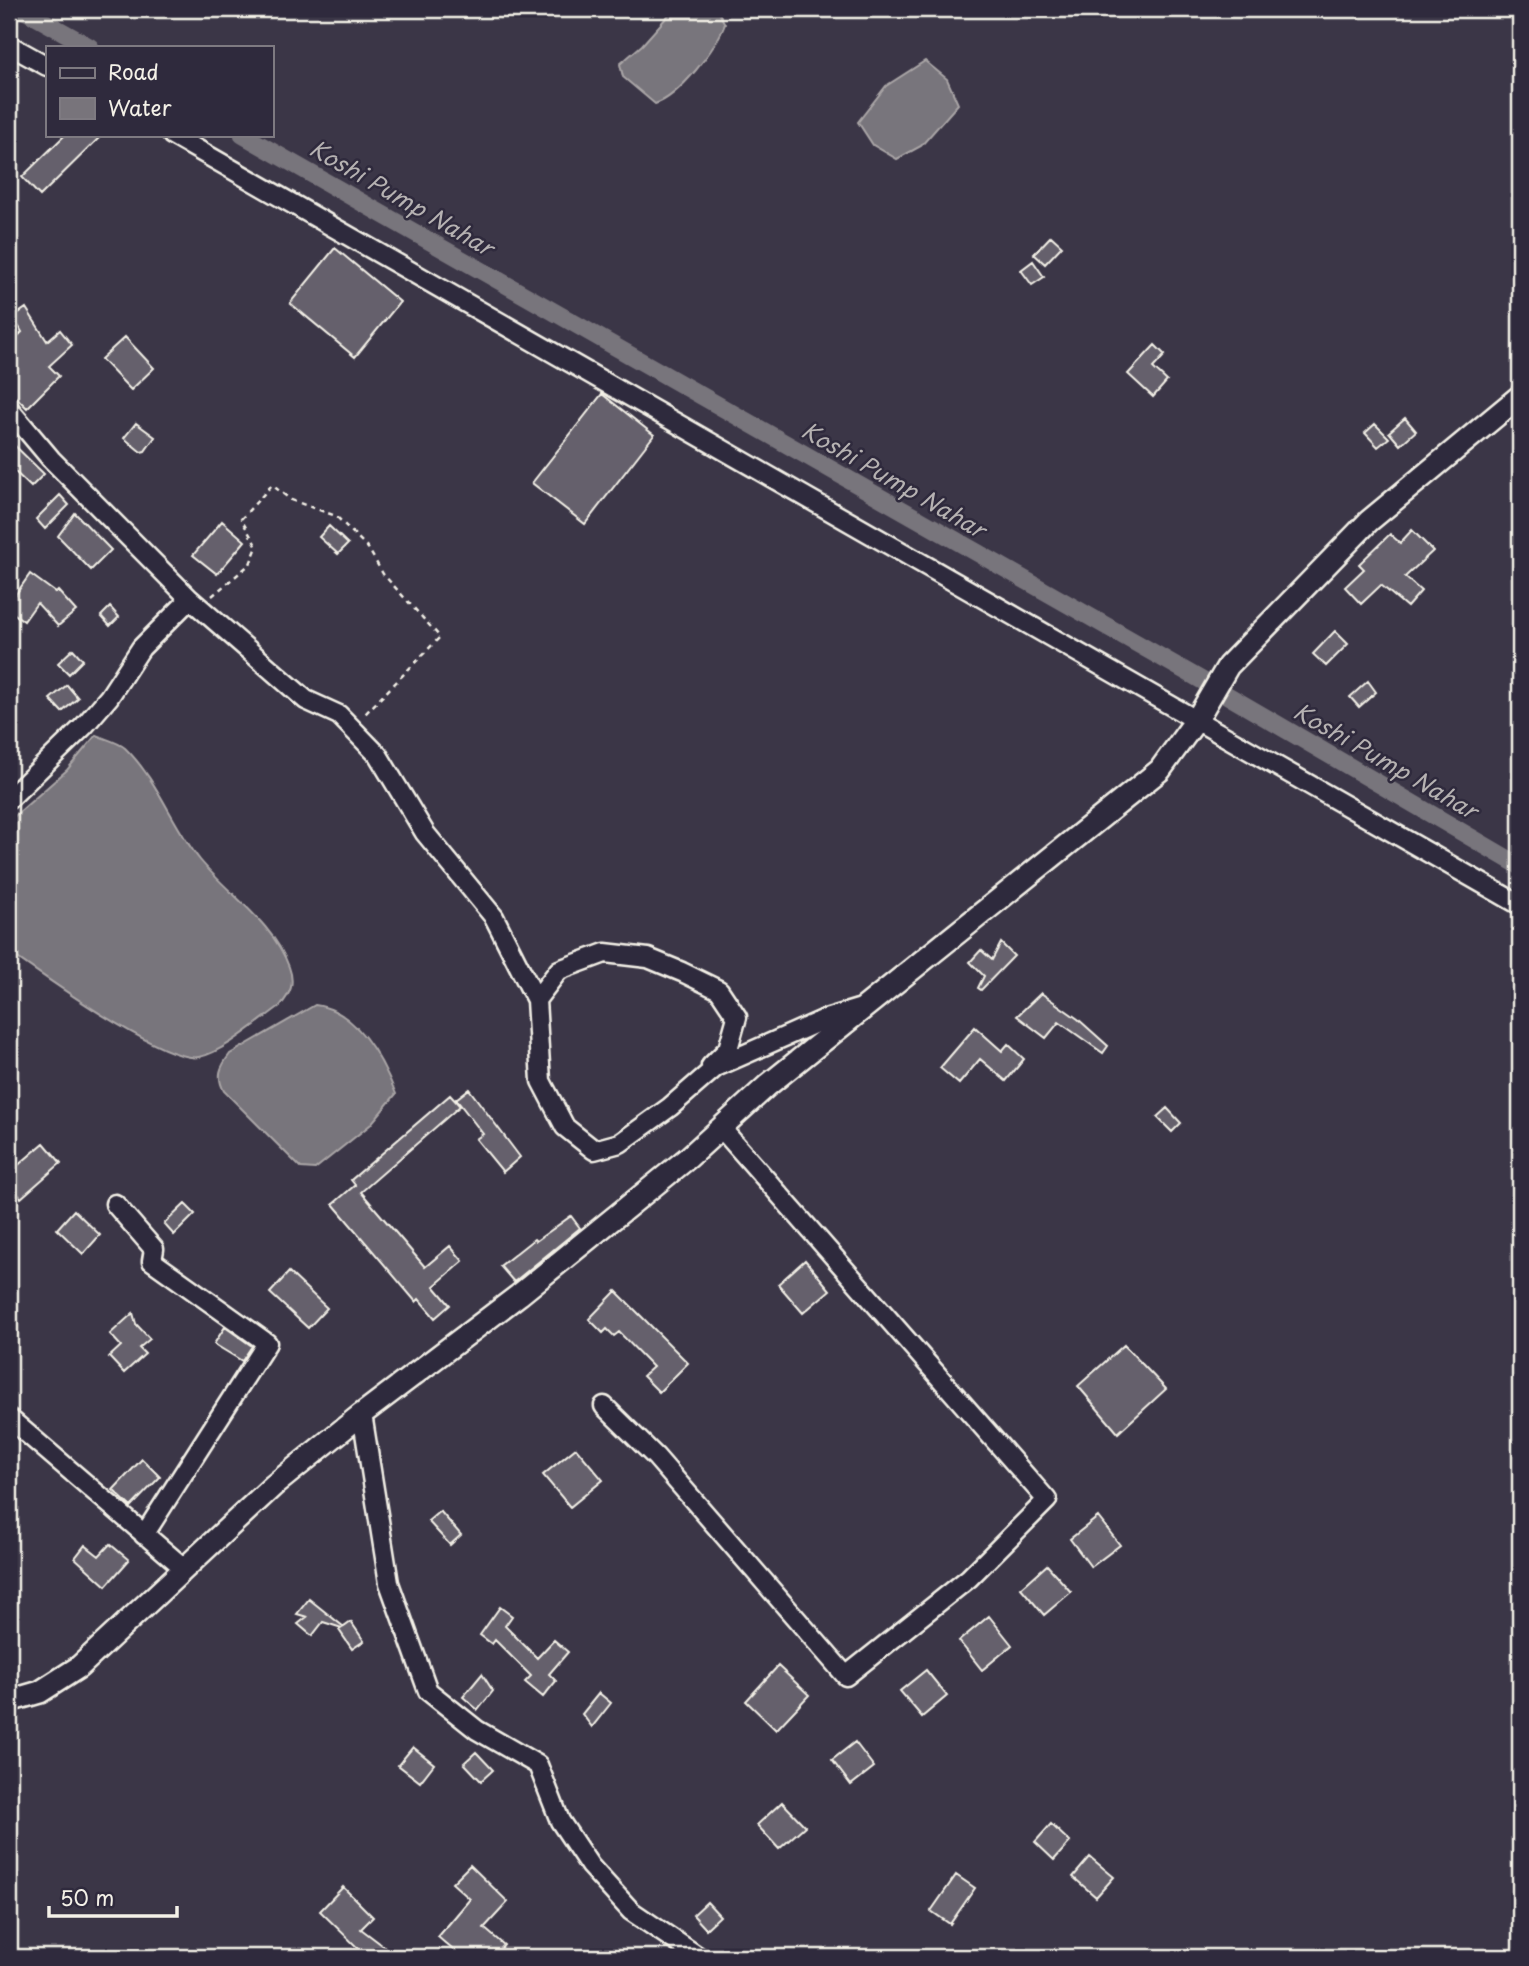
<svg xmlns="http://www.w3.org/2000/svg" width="1529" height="1966" viewBox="0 0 1529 1966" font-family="'Playpen Sans',sans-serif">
	<rect width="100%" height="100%" fill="#3b3647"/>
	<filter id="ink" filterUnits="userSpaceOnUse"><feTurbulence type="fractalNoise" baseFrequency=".0143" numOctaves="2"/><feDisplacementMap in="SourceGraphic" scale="14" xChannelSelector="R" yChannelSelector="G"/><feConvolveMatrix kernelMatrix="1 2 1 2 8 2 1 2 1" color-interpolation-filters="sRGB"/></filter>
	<g filter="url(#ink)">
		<path fill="#78747b" stroke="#aaa6a7" stroke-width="2" d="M674 9H717L725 24C716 48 680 96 655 104L623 77 620 64 642 45Z
			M925 61 947 79 958 104 921 146 897 159 873 145 858 122 886 86Z
			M96 735C105 739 118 742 125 748 158 780 172 825 200 860 229 895 273 922 289 967 295 983 291 993 280 1006 259 1021 224 1052 199 1057 164 1064 41 974 9 952V821L67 770Z
			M315 1005C356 1010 382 1059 396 1094L370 1125 315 1169 301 1168 224 1091C216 1076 220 1067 230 1054Z"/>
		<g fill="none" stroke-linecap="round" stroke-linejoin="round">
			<path stroke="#78747b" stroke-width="18" d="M22 9 90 47
				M243 135 1196 677 1520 866"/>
		</g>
		<path fill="#65616c" stroke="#f4f1e8" stroke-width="2" d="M65 135H102L40 196 22 177Z
			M1051 236 1062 246 1045 264 1034 254Z
			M335 248 400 302 355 357 290 303Z
			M1033 261 1044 277 1032 285 1021 270Z
			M26 308 47 341 60 330 72 345 49 366 59 376 27 408 9 390V345L22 332 13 317Z
			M125 337 154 368 131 390 101 359Z
			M1155 345 1165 355 1153 368 1167 381 1153 397 1128 374Z
			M602 394 654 435 585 524 532 483Z
			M1405 418 1416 431 1400 445 1389 432Z
			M136 423 155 437 145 451 141 452 124 438Z
			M1375 424 1389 438 1378 447 1365 433Z
			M9 440 44 474 31 487 9 466Z
			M60 495 69 505 45 529 36 519Z
			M75 513 111 550 91 570 58 536Z
			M222 521 245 541 217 574 193 555Z
			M329 526 348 544 338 554 319 537Z
			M1412 530 1433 551 1405 577 1421 591 1407 607 1381 585 1361 604 1345 587 1364 569 1359 564 1390 534 1400 543Z
			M30 574 56 593 58 591 76 611 58 626 37 603 24 621 9 610V604Z
			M110 607 119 617 110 626 101 616Z
			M1335 631 1348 644 1326 666 1313 654Z
			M73 649 83 660 69 674 58 663Z
			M1368 681 1376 692 1359 707 1350 697Z
			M67 685 78 698 62 712 50 699Z
			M1001 943 1014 956 981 990 978 988 984 976 970 962 981 950 992 960Z
			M1041 993 1078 1019 1108 1046 1103 1053 1059 1022 1046 1038 1017 1016Z
			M975 1027 1002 1051 1008 1044 1024 1059 1006 1081 980 1059 959 1084 940 1068Z
			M469 1089 520 1157 503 1172 476 1139 483 1134 456 1099Z
			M450 1095 460 1106 361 1192 425 1267 450 1246 463 1261 434 1286 450 1305 435 1318 419 1299 416 1302 333 1204 355 1185 351 1180Z
			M1167 1108 1181 1123 1172 1132 1157 1117Z
			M44 1143 61 1163 21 1198 9 1183V1173Z
			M185 1204 195 1214 174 1235 164 1224Z
			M74 1210 100 1235 83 1254 57 1229Z
			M571 1216 580 1228 514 1282 500 1266 534 1239 536 1241Z
			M805 1260 830 1290 803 1313 778 1284Z
			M289 1272 327 1308 308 1328 270 1293Z
			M616 1291 688 1363 659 1392 643 1376 653 1367 619 1332 614 1336 607 1329 603 1333 589 1319Z
			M133 1313 136 1324 150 1339 139 1348 145 1354 124 1373 109 1357 121 1346 110 1334Z
			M225 1327 252 1346 242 1361 214 1344Z
			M1124 1345 1166 1389 1118 1433 1078 1386Z
			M576 1448 603 1480 570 1507 543 1475Z
			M142 1459 160 1477 131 1507 113 1490Z
			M440 1511 461 1535 450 1545 428 1521Z
			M1098 1517 1120 1545 1091 1567 1070 1539Z
			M110 1544 129 1560 106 1586 75 1558 85 1545 99 1556Z
			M1047 1565 1071 1592 1044 1615 1021 1588Z
			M309 1599 344 1627 351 1622 364 1641 352 1649 339 1630 342 1628 323 1622 312 1636 298 1624 307 1617 297 1614Z
			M500 1607 512 1616 505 1626 537 1658 554 1640 568 1652 549 1674 556 1681 543 1697 525 1682 531 1676 495 1640 492 1644 480 1635Z
			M989 1616 1012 1645 982 1670 959 1641Z
			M778 1666 809 1695 776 1730 746 1701Z
			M926 1670 947 1696 922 1717 900 1691Z
			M482 1674 493 1691 478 1710 463 1697Z
			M599 1693 611 1703 592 1727 582 1714Z
			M855 1742 874 1767 851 1785 832 1760Z
			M413 1747 434 1764 420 1782 398 1765Z
			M476 1752 493 1770 481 1781 464 1763Z
			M782 1802 805 1826 779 1849 757 1825Z
			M1051 1824 1070 1842 1054 1860 1035 1842Z
			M1090 1857 1114 1877 1096 1897 1073 1877Z
			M470 1865 508 1902 484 1928 504 1945 494 1957H461L438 1937 470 1899 452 1883Z
			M956 1875 975 1888 950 1924 931 1911Z
			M343 1887 373 1917 361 1929 398 1957H355L360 1950 320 1911Z
			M707 1902 720 1916 706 1929 693 1915Z"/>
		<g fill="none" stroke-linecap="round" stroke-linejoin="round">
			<defs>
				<path id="minor" d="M9 45 47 66
					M172 135 1520 905
					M9 409 51 459 190 599 306 700 339 715 378 755 425 833 494 917 536 1000 541 1081 565 1127 594 1150 620 1143 670 1107 716 1067 825 1019 858 1009
					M9 799 84 726 109 697 141 648 190 599
					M536 1000 559 970 605 953 648 958 682 972 719 990 737 1017 728 1049 711 1066
					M115 1204 154 1249 152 1261 267 1343 144 1535
					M604 1406 656 1457 846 1676 969 1578 1047 1500 721 1128
					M362 1414 389 1583 428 1691 477 1730 538 1765 560 1821 590 1866 631 1911 699 1957
					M9 1418 185 1569"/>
				<path id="tertiary" d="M9 1701 40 1692 79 1667 273 1486 362 1414 519 1295 689 1157 768 1085 1160 770 1197 719 1228 666 1369 521 1520 396"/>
			</defs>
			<use href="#minor" stroke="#f4f1e8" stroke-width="23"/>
			<use href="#tertiary" stroke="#f4f1e8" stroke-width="26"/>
			<path stroke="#f4f1e8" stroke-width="2.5" stroke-dasharray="5 5" stroke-linecap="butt" d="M212 596 250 564 257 547 241 519 272 485 291 500 336 516 368 548 383 574 440 637 364 715"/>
			<use href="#minor" stroke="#2f2a3d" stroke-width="18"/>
			<use href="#tertiary" stroke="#2f2a3d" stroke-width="21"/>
		</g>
	</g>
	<g text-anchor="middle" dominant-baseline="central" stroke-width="5" stroke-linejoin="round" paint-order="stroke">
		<g font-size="23" font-style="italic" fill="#b6b2b2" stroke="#2f2a3d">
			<text transform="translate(402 197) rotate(30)">Koshi Pump Nahar</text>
			<text transform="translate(894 479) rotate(30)">Koshi Pump Nahar</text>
			<text transform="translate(1386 760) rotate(30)">Koshi Pump Nahar</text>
		</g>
	</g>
	<rect width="1529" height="1966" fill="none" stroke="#2f2a3d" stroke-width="35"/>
	<rect x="18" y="18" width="1494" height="1931" fill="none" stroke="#f4f1e8" stroke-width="2.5" filter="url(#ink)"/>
	<rect x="46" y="46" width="228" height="91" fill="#2f2a3d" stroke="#7e7a81" stroke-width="2"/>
	<rect x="60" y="68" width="35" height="10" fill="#2f2a3d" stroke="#7e7a81" stroke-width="2"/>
	<text x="108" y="80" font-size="21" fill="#f4f1e8">Road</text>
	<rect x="60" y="98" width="35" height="21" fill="#78747b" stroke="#7e7a81" stroke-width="2"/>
	<text x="108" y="116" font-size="21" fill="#f4f1e8">Water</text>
	<path d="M49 1906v10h128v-10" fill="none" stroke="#f4f1e8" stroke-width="3.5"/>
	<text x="60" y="1906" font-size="21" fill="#f4f1e8" stroke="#2f2a3d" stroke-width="5" paint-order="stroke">50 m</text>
</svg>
